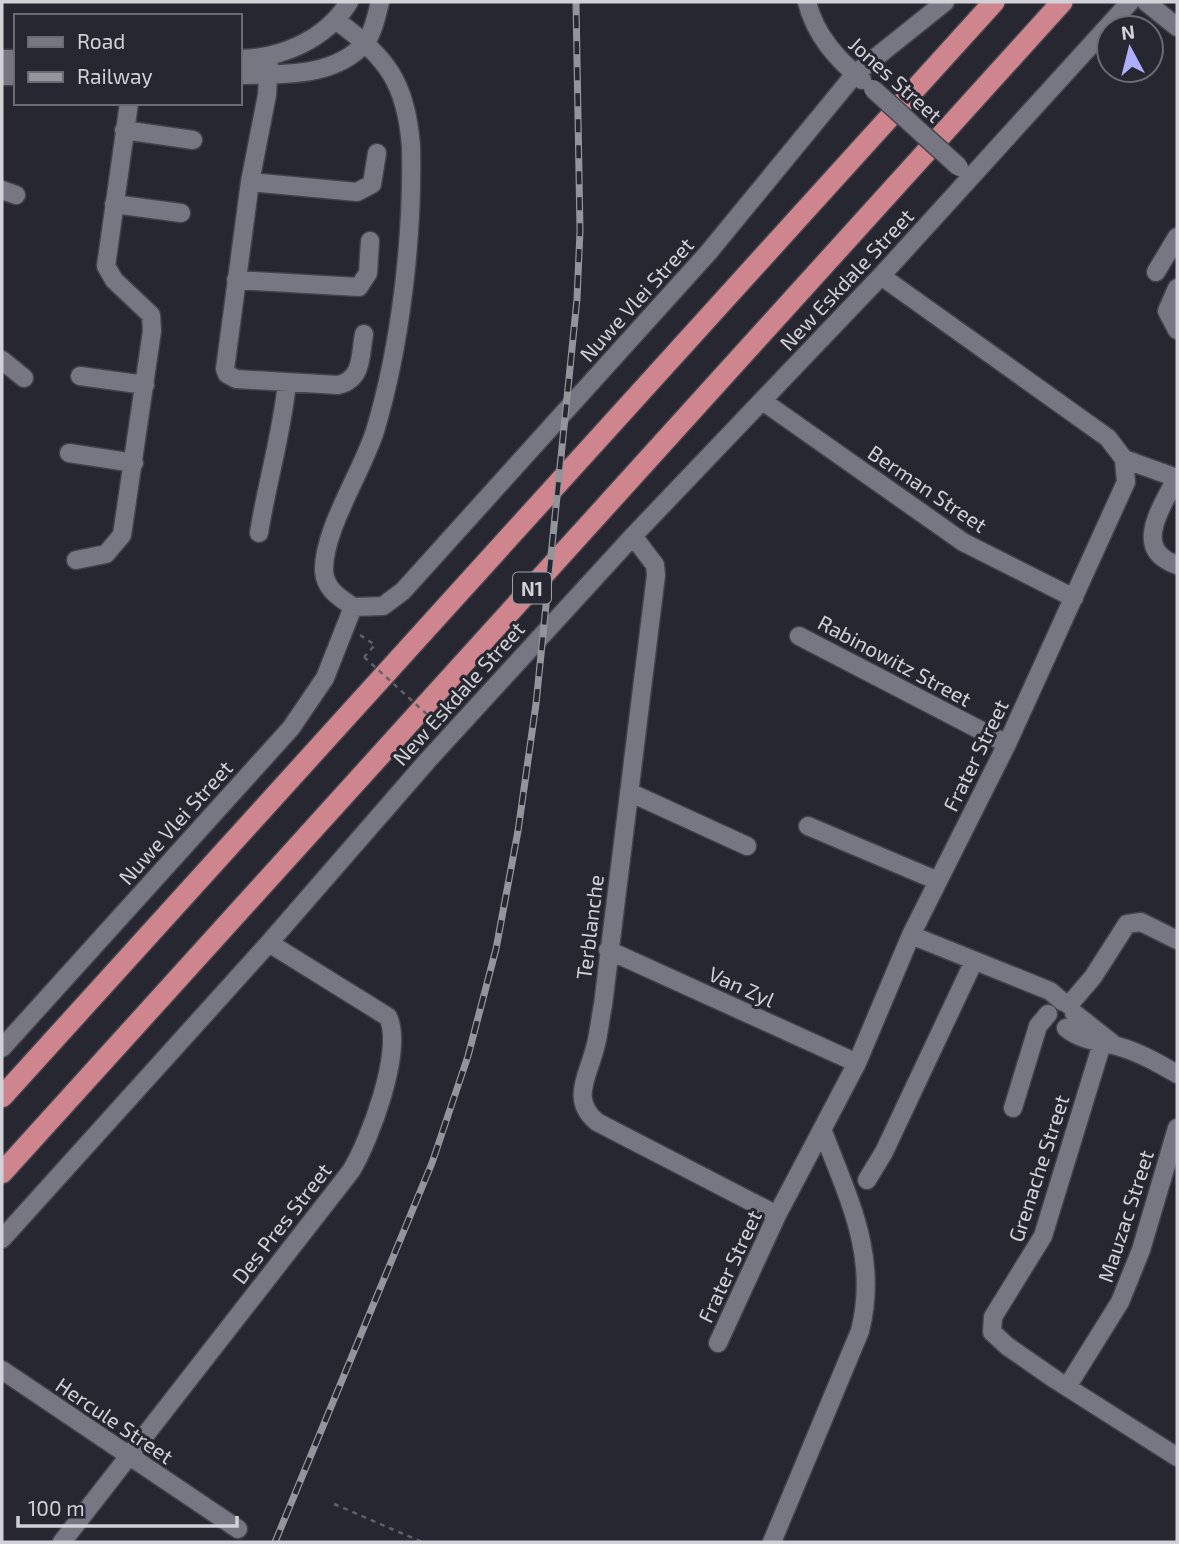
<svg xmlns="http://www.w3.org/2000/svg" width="1179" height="1544" viewBox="0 0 1179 1544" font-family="'Exo 2',sans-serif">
	<rect width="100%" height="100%" fill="#272731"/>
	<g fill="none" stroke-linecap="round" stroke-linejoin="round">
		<defs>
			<path id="minor" d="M807 2C815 35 837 59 862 80
				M1146 2 1177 27
				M337 21C387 58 406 82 411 146 413 237 401 344 375 431 362 472 323 530 324 571 325 589 339 597 353 607
				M269 58 267 95 250 182 225 369 227 374 236 379 338 385C363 379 360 356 364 334
				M2 59H16
				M240 59C283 58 326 39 349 2
				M240 75C281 74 334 78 365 43 373 34 377 14 380 2
				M2 76H16
				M124 130 193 140
				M250 182 357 192 372 184 377 153
				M2 190 16 195
				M114 204 181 213
				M1156 272 1177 237
				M236 280 359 287 368 273 370 241
				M1177 288 1167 311 1177 330
				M2 360 24 378
				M80 376 145 385
				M764 402 963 542 1074 598
				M69 453 134 463
				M1124 459 1177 478
				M1176 478C1162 508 1131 549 1177 565
				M259 533C267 482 282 434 287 382
				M633 536 655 565 656 575 603 1005C600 1019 599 1034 595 1048 588 1076 570 1100 597 1122L777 1215
				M76 560 106 554 122 535 152 331 151 315 114 280 106 266 129 103
				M799 636 1007 744
				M629 792 747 846
				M808 826 938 881
				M911 935 1050 991 1063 1002
				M608 950 857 1063
				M1069 1005 1093 977 1127 924 1141 922 1177 940
				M1074 1013 1112 1043
				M1066 1028C1082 1041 1098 1041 1117 1046 1139 1052 1158 1063 1177 1074
				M1104 1037 1043 1236 993 1317 992 1332 1007 1346 1056 1380 1177 1457
				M2 1048 291 728 325 678 353 607 383 606 403 591 708 253 855 74 945 2
				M1013 1108 1038 1026 1048 1014
				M867 1180 884 1152 974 961
				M2 1239 269 943 428 760 633 536 881 276 1130 2
				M718 1343 777 1215 857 1063 911 935 1007 744 1126 482 1124 459 1108 438 881 276
				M2 1370 238 1529
				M1067 1387 1120 1302 1141 1250 1177 1128
				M62 1542 351 1171C369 1142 404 1050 388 1017L269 943
				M772 1542 860 1331C879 1256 848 1198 822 1129"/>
			<path id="highway" d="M2 1097 994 2
				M2 1173 1062 2"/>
		</defs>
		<use href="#minor" stroke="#42424a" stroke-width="21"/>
		<use href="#highway" stroke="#42424a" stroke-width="24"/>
		<path stroke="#606069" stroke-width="2.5" stroke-dasharray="5 5" stroke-linecap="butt" d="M360 635 375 645 364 657
			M334 1504 422 1542"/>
		<use href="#minor" stroke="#777783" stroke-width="18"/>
		<use href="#highway" stroke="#cf858e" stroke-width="21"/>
		<defs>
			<path id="rail" d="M275 1542 432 1163 468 1056 496 949 518 831 536 704 577 299 580 231 576 2"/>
		</defs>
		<use href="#rail" stroke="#94949b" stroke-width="7"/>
		<use href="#rail" stroke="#272731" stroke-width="4.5" stroke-dasharray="13" stroke-linecap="butt"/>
		<defs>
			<path id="minor-bridge" d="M873 89 959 167"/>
		</defs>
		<use href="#minor-bridge" stroke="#42424a" stroke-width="21" stroke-linecap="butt"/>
		<path stroke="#606069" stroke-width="2.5" stroke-dasharray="5 5" stroke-linecap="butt" d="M364 657 441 727"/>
		<use href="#minor-bridge" stroke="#777783" stroke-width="18"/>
	</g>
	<g text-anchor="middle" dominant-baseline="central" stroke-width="6" stroke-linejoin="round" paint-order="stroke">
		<rect fill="#272731" stroke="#9e9ea5" stroke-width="2" x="513" y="572.5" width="38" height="31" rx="5"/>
		<g font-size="19" font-weight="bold" fill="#d1d1d7">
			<text x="532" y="588">N1</text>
		</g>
		<g font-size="21" fill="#d1d1d7" stroke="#272731">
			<text transform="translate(896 79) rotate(42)">Jones Street</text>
			<text transform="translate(846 279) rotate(-47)">New Eskdale Street</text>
			<text transform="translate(636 299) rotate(-48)">Nuwe Vlei Street</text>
			<text transform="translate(928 488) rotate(34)">Berman Street</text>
			<text transform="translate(895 660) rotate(28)">Rabinowitz Street</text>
			<text transform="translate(458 693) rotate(-48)">New Eskdale Street</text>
			<text transform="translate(975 755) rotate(-64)">Frater Street</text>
			<text transform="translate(175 822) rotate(-48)">Nuwe Vlei Street</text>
			<text transform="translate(589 927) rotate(-83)">Terblanche</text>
			<text transform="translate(742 986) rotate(24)">Van Zyl</text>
			<text transform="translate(1038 1168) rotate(-72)">Grenache Street</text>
			<text transform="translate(1125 1216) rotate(-72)">Mauzac Street</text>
			<text transform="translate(281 1223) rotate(-52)">Des Pres Street</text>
			<text transform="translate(729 1266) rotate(-65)">Frater Street</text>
			<text transform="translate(115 1420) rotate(34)">Hercule Street</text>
		</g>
	</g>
	<rect width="1179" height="1544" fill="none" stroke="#d1d1d7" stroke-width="7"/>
	<rect x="14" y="14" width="228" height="91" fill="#272731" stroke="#6b6b73" stroke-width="2"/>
	<rect x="28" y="37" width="35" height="10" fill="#777783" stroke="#6b6b73" stroke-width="2"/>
	<text x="77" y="49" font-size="21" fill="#d1d1d7">Road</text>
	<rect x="28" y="72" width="35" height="10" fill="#94949b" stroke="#6b6b73" stroke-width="2"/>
	<text x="77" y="84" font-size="21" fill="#d1d1d7">Railway</text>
	<g transform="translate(1130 49) rotate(353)"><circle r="33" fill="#272731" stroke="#6b6b73" stroke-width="2"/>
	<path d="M0-5L12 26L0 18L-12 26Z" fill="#afaefa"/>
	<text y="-10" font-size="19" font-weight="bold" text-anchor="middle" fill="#d1d1d7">N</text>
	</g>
	<path d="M18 1516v10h219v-10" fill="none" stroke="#d1d1d7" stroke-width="3.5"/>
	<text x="28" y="1516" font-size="21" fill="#d1d1d7" stroke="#272731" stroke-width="5" paint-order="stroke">100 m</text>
</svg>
